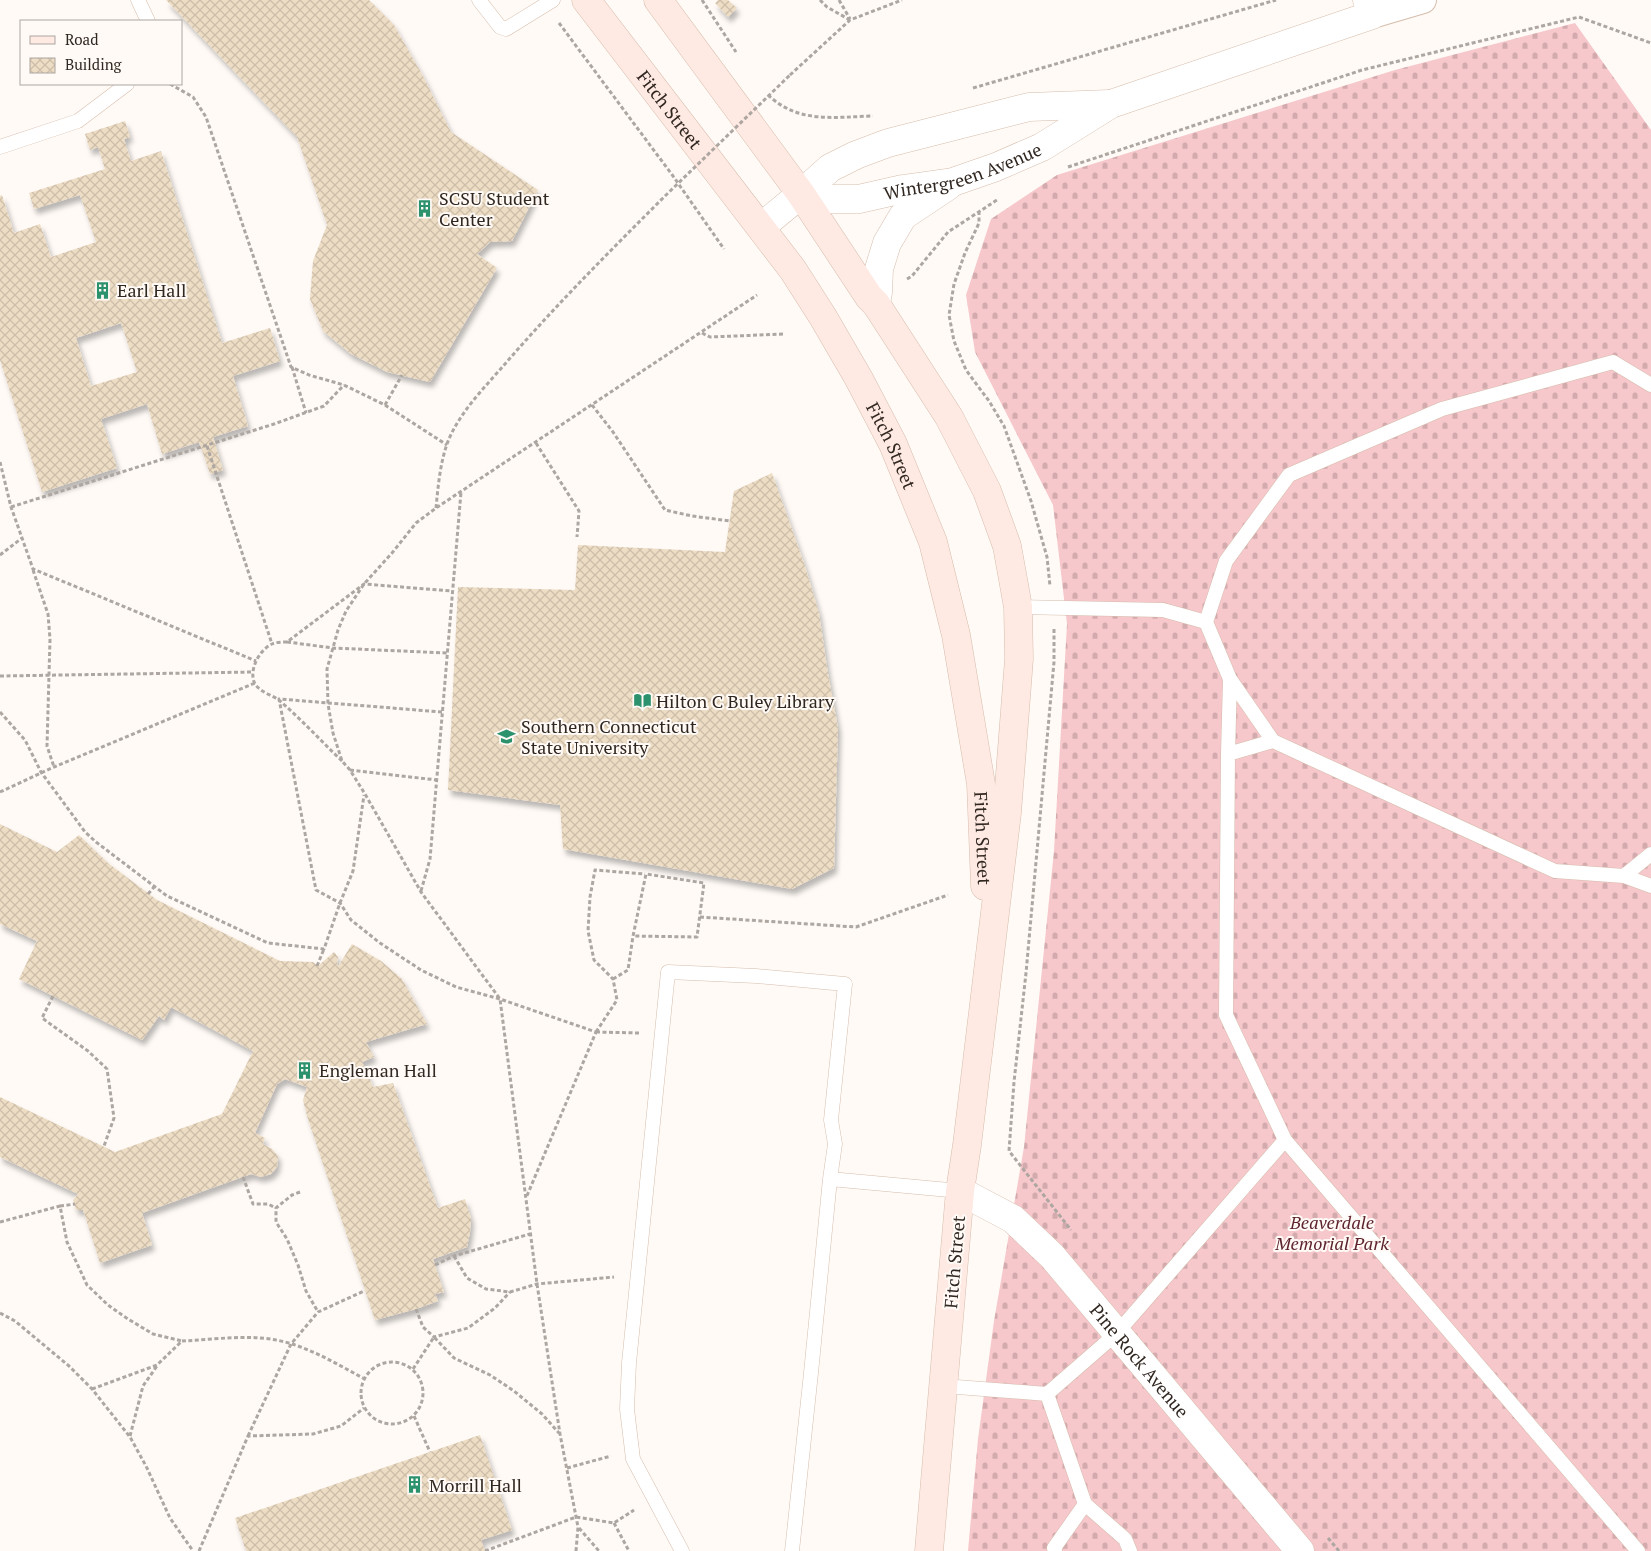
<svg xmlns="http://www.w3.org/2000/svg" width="1651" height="1551" viewBox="0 0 1651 1551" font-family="'PT Serif',serif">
	<defs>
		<pattern id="cemetery-stones" width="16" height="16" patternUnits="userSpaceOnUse" patternTransform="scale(1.25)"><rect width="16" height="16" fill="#f6c7cb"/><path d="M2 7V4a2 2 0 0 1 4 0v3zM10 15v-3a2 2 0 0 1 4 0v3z" fill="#d3abae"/></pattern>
		<pattern id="building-cross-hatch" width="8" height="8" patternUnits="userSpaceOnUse" patternTransform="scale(1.25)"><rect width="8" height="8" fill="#eeddc5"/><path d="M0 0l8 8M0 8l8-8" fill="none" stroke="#cdbea9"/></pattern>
		<filter id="shadow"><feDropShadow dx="3" dy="5.5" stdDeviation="2.5" flood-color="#0004"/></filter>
	</defs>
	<rect width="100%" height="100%" fill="#fffaf6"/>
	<path fill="url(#cemetery-stones)" d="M1575 23 1651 130V1551H968L978 1439 994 1321 1024 1147 1054 851 1067 624 1053 505 975 352 966 295 991 219 1057 175 1395 70Z"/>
	<path fill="url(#building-cross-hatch)" fill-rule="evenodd" filter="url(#shadow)" d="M166 0H369L394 25 423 76 451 132 538 190 512 241 490 242 477 254 497 268 430 382 387 372 351 354 323 331 310 299 313 261 327 225 297 137Z
		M718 0H728L737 8 728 17 715 3Z
		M125 121 130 137 124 139 131 161 161 151 222 343 270 328 280 361 233 376 248 426 213 437 223 470 210 474 199 442 162 454 147 404 101 419 117 468 42 492 0 360V196L2 195 14 233 40 224 51 257 96 242 80 195 34 209 29 193 105 169 98 147 90 150 85 134ZM121 323 137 372 91 386 76 338Z
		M772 473 805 566 819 613 828 674 838 728 834 868 792 889 563 849 560 805 448 790 458 587 575 590 578 545 725 552 734 491Z
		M0 824 57 852 79 835 108 863 157 900 280 961 313 962 318 966 334 952 338 957 337 965H339L352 944 381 961 402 979 427 1024 366 1042 374 1057 362 1062 373 1087 393 1083 438 1208 465 1199 471 1219 470 1232 467 1247 433 1259 444 1292 435 1294 438 1301 416 1309 375 1320 307 1116 303 1100 307 1087 285 1079 277 1084 255 1133 265 1138 263 1144 272 1149 278 1156 277 1167 271 1174 261 1177 251 1174 142 1213 152 1245 100 1263 83 1210H76L73 1200 78 1194 0 1157V1097L115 1152 222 1114 253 1051 171 1007 164 1020 159 1016 142 1040 19 979 37 941 0 924Z
		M480 1435 512 1530 481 1540 485 1551H246L235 1518Z"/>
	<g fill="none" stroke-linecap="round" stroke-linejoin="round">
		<defs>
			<path id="service" d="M138 0 148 21
				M479 0 500 27 506 29 553 0
				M0 147 78 121 127 84
				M1651 385 1613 362 1442 409 1289 475 1226 561 1206 622 1230 679 1273 741 1555 871 1624 876 1651 854
				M1018 607 1163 610 1206 622
				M1273 741 1228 754 1226 1015 1285 1140 1638 1551
				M1228 754 1230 679
				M1624 876 1651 886
				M830 1179 960 1191
				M944 1386 1047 1394 1116 1334 1285 1140
				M1047 1394 1085 1504 1125 1539 1130 1551
				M682 1551 633 1459 627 1409 629 1363 668 972 756 976 845 984 831 1120 835 1144 830 1179 811 1373 792 1551
				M1055 1551 1054 1548 1085 1504"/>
			<path id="minor" d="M1372 15 1423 0"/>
			<g id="tertiary">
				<path id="s1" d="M801 194 828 199H859L903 189 953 182 996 167 1042 147 1111 104 1372 15 1367 0"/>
				<path d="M761 227 801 194 830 168 856 155 888 143 1029 107 1110 104"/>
				<path d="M876 304 878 292 879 269 887 243 903 216 948 186"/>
				<path id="s2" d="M960 1191 1013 1219 1052 1256 1300 1551"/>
			</g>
			<g id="secondary">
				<path id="s3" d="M586 0 793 270 823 317 859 379 893 444 933 542 956 635 981 784 985 886"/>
				<path d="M658 0 801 194 869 297 876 304 949 417 987 491 1007 546 1018 607 1019 659 1007 813 967 1145 960 1191 929 1551"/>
			</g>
		</defs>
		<use href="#service" stroke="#d6bdac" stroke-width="15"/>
		<use href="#minor" stroke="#d6bdac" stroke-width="28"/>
		<use href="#tertiary" stroke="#d6bdac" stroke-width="29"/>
		<use href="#secondary" stroke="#d6bdac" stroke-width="29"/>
		<path stroke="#ada6a1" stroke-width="3" stroke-dasharray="4 2.5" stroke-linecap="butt" d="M702 0 736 52
			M820 0 827 7 850 20
			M839 0 850 19
			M559 23 673 176 724 249
			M790 75 850 20 902 0
			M170 84 193 97 206 117 291 367 309 375 344 385 385 405 447 445
			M973 88 1276 0
			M768 95C799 124 834 117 873 116
			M1068 167 1362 70 1579 17 1651 43
			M979 211V223L965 253 954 284 949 315 954 341 966 370 989 401 1004 426 1031 501 1047 557 1050 586
			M907 279 912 276 948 232 997 200
			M702 333 710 337 785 334
			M292 367 306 413
			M385 405 402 375
			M592 405 613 432 665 510 692 516 730 521
			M536 443 579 511 577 537
			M207 446 272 644
			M0 462 11 507 33 569 256 661
			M11 507 274 424 324 406 344 385
			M436 508C438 487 440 464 447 444 458 414 484 388 505 364 555 306 610 251 665 196
			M0 555 22 538
			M33 570 48 614 50 639 47 746 54 767
			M1054 629V662L1026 973 1014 1082 1009 1151 1071 1230
			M287 642 333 648 447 653
			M0 676 253 672
			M0 712 25 740 41 772 85 832 96 842 167 896 268 943 324 949 340 903 353 871 364 795
			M442 712 279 699 316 890 340 903 351 920 380 943 421 970 456 987 500 999 596 1032 526 1198
			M342 761C321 741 302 720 280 701 273 695 261 693 255 684 248 671 259 650 272 644 276 642 282 642 287 642L364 584 452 591
			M350 770 437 780
			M0 792 54 767 255 683
			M421 891 430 859 461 492
			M148 894 155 886
			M700 917 856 927 948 895
			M317 966 324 949
			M613 979 628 970 633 936 646 874 704 883 697 937 633 936
			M53 996 42 1018 88 1051 107 1069 114 1118 104 1146
			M596 1032 617 1000 613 979 594 960 588 931 590 897 595 870 645 874
			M596 1032 640 1033
			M243 1177 253 1204H268L276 1208
			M300 1192 292 1195 276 1208V1222L287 1239 298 1265 306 1291 318 1312
			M60 1206 75 1204
			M0 1222 60 1206 67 1242 87 1285 108 1305 128 1319 153 1334 182 1341
			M454 1256 467 1278 486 1289 510 1292 537 1284 614 1277
			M435 1265 454 1256 530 1234
			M416 1309 423 1327 434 1337 468 1328 495 1308 510 1292
			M0 1313 15 1321 69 1366 92 1389 130 1437 146 1466 170 1518 193 1551
			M361 1393a31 31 0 1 1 62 0a31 31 0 1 1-62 0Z
			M413 1369 434 1337 454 1358 490 1375 514 1391 542 1414 559 1433
			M92 1389 157 1365 182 1341C207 1340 235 1336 260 1338 298 1340 331 1361 363 1378
			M414 1416 430 1452
			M130 1436 143 1386 157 1366
			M248 1436 291 1344 318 1312 364 1291
			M567 1468 611 1456
			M614 1523 629 1551
			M579 1528 599 1551
			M1328 1538 1339 1551
			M199 1551 248 1436 313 1434 341 1426 364 1408
			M485 1551 576 1517 614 1523 634 1510
			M576 1551 578 1527 560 1434 537 1284 500 999 421 892 365 794 350 770 342 761 333 733 328 704 327 669 338 630 346 611 364 584 392 553 416 523 436 508 757 295"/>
		<use href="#service" stroke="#fff" stroke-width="14"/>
		<use href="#minor" stroke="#fff" stroke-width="26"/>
		<use href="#tertiary" stroke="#fff" stroke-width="28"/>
		<use href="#secondary" stroke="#fee9e3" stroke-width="28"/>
		<path stroke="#ada6a1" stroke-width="3" stroke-dasharray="4 2.5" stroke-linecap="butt" d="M665 196 790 75"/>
	</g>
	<defs>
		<symbol id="building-bare" viewBox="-9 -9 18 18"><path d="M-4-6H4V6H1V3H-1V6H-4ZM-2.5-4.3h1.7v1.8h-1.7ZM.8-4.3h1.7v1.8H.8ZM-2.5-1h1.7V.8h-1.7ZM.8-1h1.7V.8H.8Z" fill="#2c916d" stroke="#fffaf6" stroke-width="2.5" paint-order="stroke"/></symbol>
		<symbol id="library-bare" viewBox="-9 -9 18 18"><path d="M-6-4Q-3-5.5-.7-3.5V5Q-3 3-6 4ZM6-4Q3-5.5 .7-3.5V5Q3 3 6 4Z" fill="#2c916d" stroke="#fffaf6" stroke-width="2.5" paint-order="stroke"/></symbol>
		<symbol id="university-bare" viewBox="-9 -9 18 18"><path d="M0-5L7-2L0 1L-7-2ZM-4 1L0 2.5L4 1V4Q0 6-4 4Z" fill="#2c916d" stroke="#fffaf6" stroke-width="2.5" paint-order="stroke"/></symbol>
	</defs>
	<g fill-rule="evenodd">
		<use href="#building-bare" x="412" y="196" width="25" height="25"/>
		<use href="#building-bare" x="90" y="278" width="25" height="25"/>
		<use href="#library-bare" x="630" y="688" width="25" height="25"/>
		<use href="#university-bare" x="494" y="724" width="25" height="25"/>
		<use href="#building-bare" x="292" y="1058" width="25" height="25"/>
		<use href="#building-bare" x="402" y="1472" width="25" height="25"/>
	</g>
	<g text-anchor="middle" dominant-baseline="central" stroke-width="4" stroke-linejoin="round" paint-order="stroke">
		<g font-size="18" fill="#312721" stroke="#fffaf6">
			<text stroke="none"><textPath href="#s3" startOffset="138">Fitch Street</textPath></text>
			<text stroke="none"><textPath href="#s1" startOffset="166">Wintergreen Avenue</textPath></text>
			<text stroke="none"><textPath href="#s3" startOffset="542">Fitch Street</textPath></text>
			<text stroke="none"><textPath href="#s3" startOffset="948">Fitch Street</textPath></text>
			<text transform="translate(954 1262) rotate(-85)">Fitch Street</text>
			<text stroke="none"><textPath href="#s2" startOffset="250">Pine Rock Avenue</textPath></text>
		</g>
		<g font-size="18" fill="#312721" stroke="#fffaf6" text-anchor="start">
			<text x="439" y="198">SCSU Student<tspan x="439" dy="21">Center</tspan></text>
			<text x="117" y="290">Earl Hall</text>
			<text x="656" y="701">Hilton C Buley Library</text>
			<text x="521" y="726">Southern Connecticut<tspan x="521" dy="21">State University</tspan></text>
			<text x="319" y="1070">Engleman Hall</text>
			<text x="429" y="1485">Morrill Hall</text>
		</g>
		<g font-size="18" font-style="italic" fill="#5e242e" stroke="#fffaf6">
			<text x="1332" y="1222">Beaverdale<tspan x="1332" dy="21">Memorial Park</tspan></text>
		</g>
	</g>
	<rect x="20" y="20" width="162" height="65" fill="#fffaf6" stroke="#ada6a1"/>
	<rect x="30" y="36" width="25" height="8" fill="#fee9e3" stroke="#ada6a1"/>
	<text x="65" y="45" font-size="15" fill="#312721">Road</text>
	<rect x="30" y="58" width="25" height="15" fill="url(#building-cross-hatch)" stroke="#ada6a1"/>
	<text x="65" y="70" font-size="15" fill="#312721">Building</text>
</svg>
